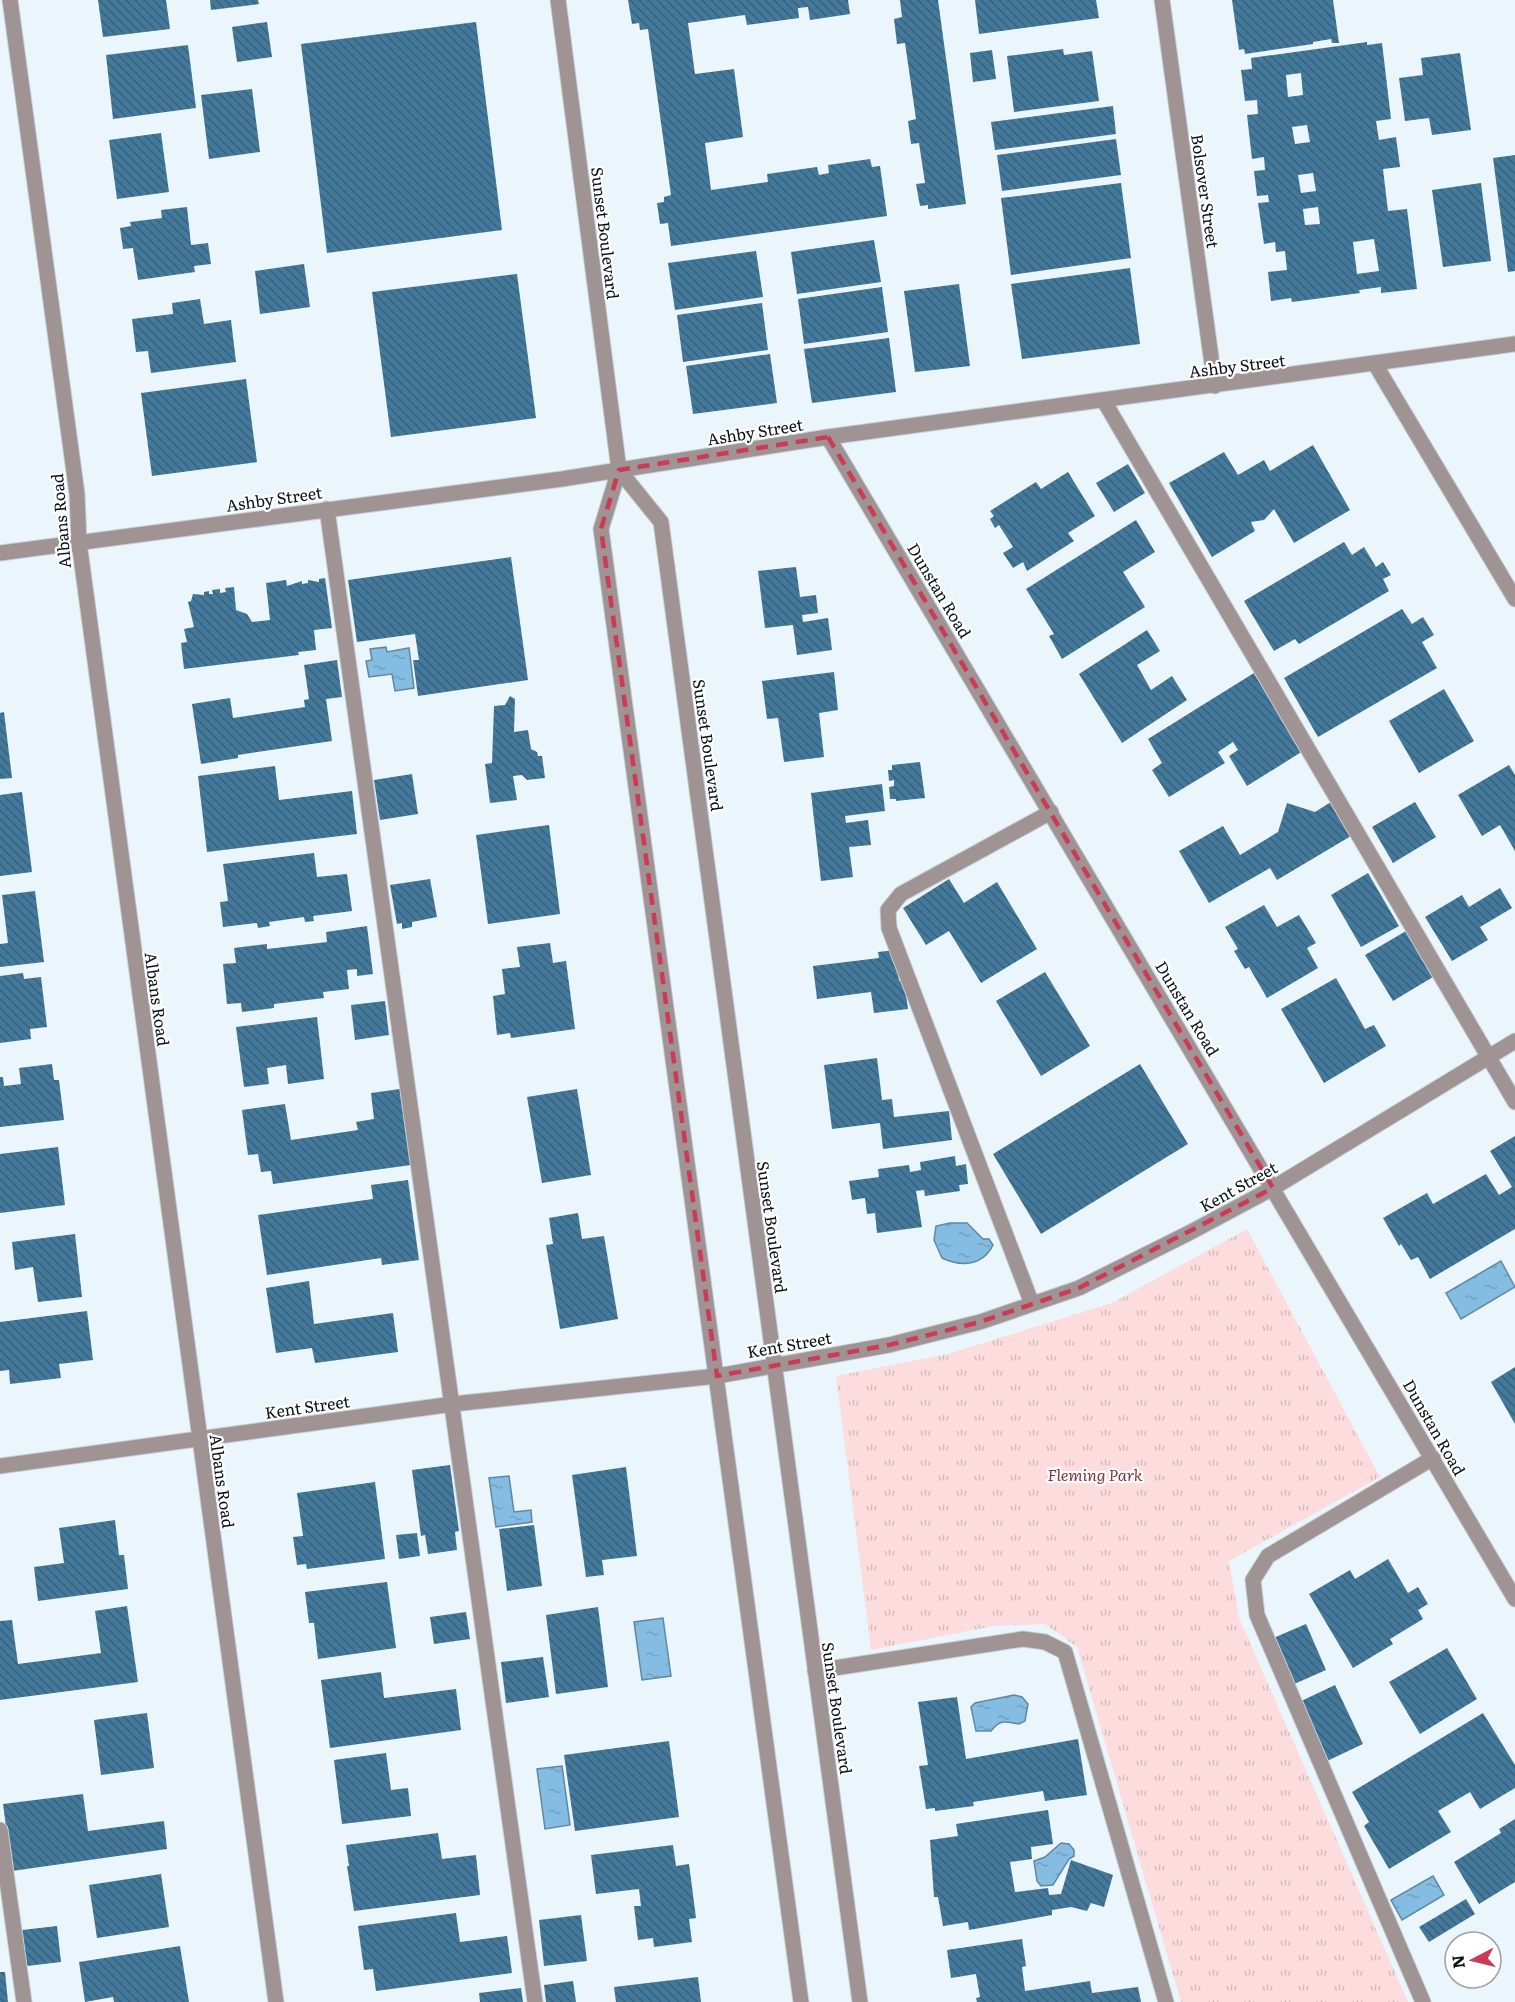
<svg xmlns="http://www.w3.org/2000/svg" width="1515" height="2002" viewBox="0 0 1515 2002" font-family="Literata,serif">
	<defs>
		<pattern id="park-tufts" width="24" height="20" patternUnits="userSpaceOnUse" patternTransform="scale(1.5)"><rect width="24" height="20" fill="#fcdcdd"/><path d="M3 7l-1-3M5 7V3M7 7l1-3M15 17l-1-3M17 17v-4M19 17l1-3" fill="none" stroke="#d6bcbd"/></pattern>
		<pattern id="water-ripples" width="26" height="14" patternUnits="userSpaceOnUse" patternTransform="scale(1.5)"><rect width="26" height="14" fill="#85bce1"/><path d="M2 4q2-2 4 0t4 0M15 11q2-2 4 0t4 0" fill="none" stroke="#71a1c0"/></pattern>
		<pattern id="building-back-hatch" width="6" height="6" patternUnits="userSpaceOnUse" patternTransform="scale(1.5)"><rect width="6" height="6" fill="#44799b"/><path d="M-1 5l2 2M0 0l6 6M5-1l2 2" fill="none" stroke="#37627d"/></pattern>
	</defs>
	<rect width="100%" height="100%" fill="#ebf5fc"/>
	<path fill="url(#park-tufts)" d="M1247 1229 1380 1477 1229 1561 1239 1618 1408 2002H1181L1077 1647 1045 1624 994 1626 871 1650 836 1376 948 1354 1112 1303Z"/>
	<path fill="url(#water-ripples)" stroke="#5f88a4" stroke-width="1.5" d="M386 647 387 652 409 648 414 688 395 691 392 674 369 677 366 661 372 660 370 649Z
		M950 1223H967L983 1239H989L993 1245C983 1266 961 1267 942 1258L934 1240 936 1226Z
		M1501 1261 1515 1287 1461 1319 1446 1293Z
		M509 1476 514 1512 531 1510 532 1522 496 1527 489 1478Z
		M663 1618 671 1676 642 1680 634 1622Z
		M1014 1695 1022 1697 1028 1704 1025 1721 1019 1724C1006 1722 1001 1718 991 1731H976L971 1707 975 1703Z
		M562 1766 570 1825 545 1829 537 1769Z
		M1061 1843 1069 1844 1074 1850V1856L1069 1859 1053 1885 1041 1886 1037 1881 1034 1861 1045 1857Z
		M1433 1876 1444 1895 1402 1920 1391 1900Z"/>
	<path fill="url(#building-back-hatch)" fill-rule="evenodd" d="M98 0H166L170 29 103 37Z
		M210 0H258L259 4 211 10Z
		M628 0H848L850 14 810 20 808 7 798 8 799 18 747 25 745 15 688 23 695 74 734 69 743 137 705 143 711 190 768 182 767 174 817 167 819 175 829 173 828 165 870 159 872 167 880 166 887 216 671 246 668 223 660 224 657 203 664 202V197L671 195 648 29 640 30 639 23 632 24Z
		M900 0H938L966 204 928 209V205L920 206 916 184 925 183 919 143 911 144 908 121 916 119 905 43 897 44 894 19 902 17Z
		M975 0H1096L1099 18 979 34Z
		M1232 0H1333L1339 43H1332L1331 39 1313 42V44L1245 54 1244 49 1239 50Z
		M267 22 272 57 237 62 232 27Z
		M476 22 502 230 327 253 301 44Z
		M1367 42V45L1382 43 1391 119 1376 121 1379 140 1396 137 1400 167 1383 169 1388 211 1407 209 1417 289 1381 293V287L1359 290 1360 293 1292 302 1291 298 1271 301 1268 272 1287 270 1285 251 1276 252 1275 242 1264 244 1258 203 1269 202 1268 195 1257 196 1254 171 1265 170 1264 157 1252 159 1247 115 1258 114 1257 100 1245 101 1241 70 1252 69 1251 58ZM1301 73 1303 95 1288 97 1286 75ZM1307 125 1310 142 1295 144 1292 127ZM1313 173 1316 191 1301 193 1298 175ZM1318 207 1320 224 1305 225 1303 209ZM1374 239 1379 271 1357 274 1353 242Z
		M188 45 196 108 113 119 106 55Z
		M1063 49 1064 55 1092 51 1099 101 1014 112 1007 56Z
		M992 50 996 79 973 82 970 53Z
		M1460 53 1471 130 1432 135 1429 118 1405 121 1399 78 1423 75 1421 58Z
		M252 89 260 152 209 159 201 95Z
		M1113 106 1116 134 995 150 991 122Z
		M161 133 169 192 117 199 109 140Z
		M1116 139 1121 175 1002 191 997 155Z
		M1515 155V271L1508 272 1493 158Z
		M1121 183 1131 258 1011 275 1001 198Z
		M1481 183 1491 261 1443 267 1432 190Z
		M187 207 191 245 208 243 211 264 194 266 195 272 138 280 133 248 123 249 120 228 131 226 130 222 162 218 161 210Z
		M874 240 881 282 797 294 791 252Z
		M756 251 763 297 675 310 668 263Z
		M304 264 310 307 260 314 255 271Z
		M1130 268 1140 344 1022 359 1011 284Z
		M517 274 536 418 391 437 372 292Z
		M959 284 970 366 915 372 904 291Z
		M882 287 888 332 804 344 798 299Z
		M200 299 204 324 231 320 236 362 151 373 148 351 136 352 132 319 173 314 172 303Z
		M762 303 768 350 683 362 677 315Z
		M889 338 896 392 812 403 804 349Z
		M770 354 777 403 693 414 686 366Z
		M246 379 257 462 152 476 141 393Z
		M1313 445 1350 510 1294 543 1274 509 1264 520 1251 522 1255 531 1212 557 1169 483 1224 452 1238 475 1264 460 1270 471Z
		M1128 464 1145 493 1114 512 1096 483Z
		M1068 472 1095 516 1068 533 1074 541 1027 571 1023 562 1013 568 1003 553 1013 547 999 525 995 528 990 519 994 516 990 511 1036 482 1041 489Z
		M1136 520 1155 552 1123 572 1145 607 1062 659 1049 636 1054 634 1026 589Z
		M1344 542 1352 555 1364 547 1376 567 1383 562 1391 575 1383 579 1389 591 1299 644 1295 639 1274 651 1244 601Z
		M511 557 528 680 418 696 413 660H419L415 634 357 642 348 580Z
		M796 567 800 597 816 595 818 613 802 615 803 622 828 618 832 650 797 655 793 625 765 628 758 571Z
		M325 578 332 628 314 630 316 650 298 652 299 655 184 669 181 643 187 642 184 629 194 627 188 602 191 601 193 594 204 595V592L209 591V594H213L212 590 220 589V593L226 592 225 588 234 587 236 610 247 614 252 622 270 620 266 583 286 580 287 586 302 581V584L308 583V580L319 582V579Z
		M1402 609 1412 624 1423 617 1434 635 1422 642 1437 668 1318 737 1284 678Z
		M1147 630 1160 651 1137 665 1151 690 1172 676 1187 700 1122 743 1079 674Z
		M337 660 342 697 326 699 332 741 238 755V758L201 764 192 704 230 698 233 718 305 707 304 700 309 699 304 665Z
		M834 672 838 710 819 713 824 757 784 762 778 718 767 719 762 681Z
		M1254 673 1303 751 1247 786 1229 756 1238 750 1233 742 1218 752 1225 763 1169 797 1152 770 1162 763 1148 739Z
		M1444 689 1474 741 1419 773 1389 721Z
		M510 696 515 699 514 732 528 730 531 749 537 752 538 756H542L545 778 527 780 522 775 513 776 517 800 490 803 485 764 492 763 494 706 505 705Z
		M4 712 12 778 0 779V713Z
		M920 762 925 798 896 801V799H890L889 787 894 786V780L889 781 888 770H892V765Z
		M1509 765 1515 775V851L1500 825 1482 836 1458 795Z
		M275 766 279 800 352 791 357 834 207 852 198 776Z
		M412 774 418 814 380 820 374 780Z
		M882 784 885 811 845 816 846 823 868 820 871 845 849 847 853 877 821 881 811 793Z
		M22 792 32 872 0 876V795Z
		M1331 802 1351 836 1277 880 1270 868 1209 903 1179 851 1223 826 1240 855 1278 832 1287 803 1315 812Z
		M1415 802 1436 837 1393 863 1372 827Z
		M549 825 560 914 488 924 476 835Z
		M314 853 317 877 347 874 352 911 313 916 314 921 305 922 304 917 269 922 270 926 258 928 257 923 223 927 220 902 228 901 223 864Z
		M1368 873 1399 926 1361 947 1331 895Z
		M430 879 437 917 412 922V927L402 929V923L397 924 390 885Z
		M949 879 964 903 997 882 1037 949 981 983 949 931 926 945 903 908Z
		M1500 888 1512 908 1480 927 1488 940 1452 961 1425 917 1462 895 1469 907Z
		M35 891 44 962 0 967V944L8 943 2 895Z
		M1264 905 1277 927 1299 915 1316 943 1307 948 1318 968 1267 998 1249 967 1245 969 1234 951 1238 949 1225 927Z
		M367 926 373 974 357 976V969L347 970 349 989 323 992 324 998 274 1004V1008L242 1012 241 1003 227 1004 223 964 236 963 234 948 267 944V949L327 942 326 932Z
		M1406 931 1433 977 1393 1001 1365 955Z
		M550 943 553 963 566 961 575 1029 511 1038 510 1033 497 1035 493 996 505 994 502 969 520 967 517 947Z
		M895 950 899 981 904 980 908 1009 874 1013 871 992 817 999 813 966 879 958 878 952Z
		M1045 972 1090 1046 1041 1076 996 1001Z
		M23 973 24 979 41 977 47 1027 30 1029 31 1039 0 1043V976Z
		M1336 978 1365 1029 1374 1025 1386 1046 1324 1083 1281 1009Z
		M385 1001 389 1035 355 1040 351 1005Z
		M317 1017 324 1079 288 1084 286 1065 267 1068 269 1084 244 1087 236 1027Z
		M877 1058 882 1100 892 1099 894 1117 949 1111 952 1140 883 1149 880 1123 832 1129 824 1065Z
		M52 1064 54 1080H59L64 1120 0 1127V1077H3L4 1086 21 1084 19 1068Z
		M1140 1064 1188 1144 1041 1234 993 1154Z
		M400 1089 411 1165 273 1184 271 1171 261 1172 258 1154 248 1155 242 1110 285 1104 291 1140 358 1130 356 1122 374 1119 371 1093Z
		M577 1089 591 1175 542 1183 527 1097Z
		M1515 1136V1229L1430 1279 1418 1257 1411 1260 1401 1244 1399 1246 1383 1218 1427 1193 1433 1204 1486 1174 1499 1195 1512 1187 1490 1151Z
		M58 1147 65 1205 0 1213V1154Z
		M955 1156 956 1166 966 1164 968 1184 959 1185 960 1191 925 1196 924 1190 916 1191 922 1227 877 1233 875 1213 867 1214 865 1198 852 1200 849 1181 879 1177 878 1169 909 1165 910 1172 921 1170 920 1162Z
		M408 1180 419 1260 382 1265 381 1258 267 1275 258 1215 373 1199 371 1185Z
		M578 1213 582 1239 604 1236 618 1319 560 1329 546 1245 553 1244 549 1218Z
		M75 1234 82 1297 38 1302 33 1267 15 1270 12 1242Z
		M309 1281 314 1324 393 1313 398 1352 315 1363 312 1348 276 1353 266 1288Z
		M87 1311 93 1360 59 1364 61 1378 10 1384 9 1370 0 1371V1322Z
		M1515 1367V1424L1491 1382Z
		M450 1465 459 1531 455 1532 457 1550 428 1554 425 1535 421 1536 412 1470Z
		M626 1467 637 1556 602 1560 604 1575 586 1577 572 1475Z
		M375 1482 385 1559 307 1569 306 1564 297 1565 293 1537 303 1536 297 1493Z
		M115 1520 119 1555H124L128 1589 38 1601 34 1567 64 1563 59 1528Z
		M534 1525 542 1586 507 1591 499 1529Z
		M417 1533 420 1556 399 1559 396 1535Z
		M1388 1559 1408 1593 1418 1587 1428 1604 1418 1610 1423 1619 1390 1639 1393 1644 1353 1668 1309 1594 1350 1570 1355 1579Z
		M387 1582 396 1648 318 1659 314 1623H309L305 1592Z
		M127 1606 138 1682 0 1700V1621L12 1620 18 1664 101 1653 95 1611Z
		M598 1607 608 1687 556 1694 546 1615Z
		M466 1612 470 1639 434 1644 430 1617Z
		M1306 1624 1326 1670 1292 1685 1271 1639Z
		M1447 1648 1477 1699 1420 1734 1389 1682Z
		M543 1657 549 1697 506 1703 501 1662Z
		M381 1672 384 1698 456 1689 461 1730 330 1748 321 1680Z
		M1335 1685 1363 1744 1325 1762 1297 1703Z
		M957 1697 966 1759 1078 1739 1087 1795 1045 1801 1043 1791 973 1802 974 1806 935 1811V1808L926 1809 919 1766 928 1765 918 1702Z
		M147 1713 154 1768 101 1775 94 1720Z
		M1483 1713 1515 1765V1788L1480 1809 1470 1792 1438 1811 1451 1832 1389 1869 1364 1826 1369 1822 1352 1792Z
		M669 1741 679 1817 575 1831 564 1755Z
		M386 1753 391 1790 408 1788 411 1816 342 1824 334 1760Z
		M83 1794 88 1831 164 1821 167 1849 12 1871 3 1804Z
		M1048 1810 1053 1844 1031 1847 1032 1859 1010 1862 1015 1892 1048 1888 1049 1895 1061 1894 1071 1860 1113 1875 1104 1907 1091 1903 1087 1911 1071 1907 1052 1910V1915L969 1930 968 1922 943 1926 938 1897H934L930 1840 958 1836 956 1824Z
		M1515 1819V1882L1479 1904 1454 1862 1501 1833 1499 1829Z
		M438 1833 442 1859 476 1855 480 1895 354 1911 347 1866H349L346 1845Z
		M673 1845 676 1866 689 1864 696 1918 689 1919 692 1942 654 1947 653 1938 638 1940 634 1906H641L639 1889 596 1894 591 1855Z
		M161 1874 169 1927 97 1938 89 1885Z
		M1466 1899 1475 1914 1429 1942 1419 1927Z
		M456 1913 460 1942 507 1936 512 1973 376 1991 373 1969 364 1970 358 1926Z
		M581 1915 587 1961 544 1966 539 1920Z
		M57 1926 61 1962 27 1966 22 1930Z
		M1022 1939 1026 1966 1022 1967 1025 1991 1090 1981 1092 1993 1138 1987 1141 2002H977L976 1998 980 1997 976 1974 951 1978 947 1950Z
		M180 1946 189 2002H114L113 1997 85 2002 79 1962Z
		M0 1972H5L8 2002H0Z
		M698 1977 701 2002H616L614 1987Z
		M573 1981 576 2002H546L544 1985Z
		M521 1988 523 2002H480L479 1993Z"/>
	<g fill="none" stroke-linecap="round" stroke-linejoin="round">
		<defs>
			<path id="minor" d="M10 0 77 494 79 542 276 2002
				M558 0 619 470 601 529 801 2002
				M1162 0 1215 386
				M1375 364 1515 599
				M1104 401 1515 1102
				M828 437 1515 1599
				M619 470 661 522 860 2002
				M327 509 535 2002
				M0 553 562 479 828 437 1515 344
				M1032 1304 889 928 888 910 901 894 1051 812
				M0 1466 453 1404 717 1376 889 1345 980 1322 1079 1288 1189 1233 1273 1188 1515 1041
				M815 1671 1023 1639 1045 1642 1065 1652 1166 2002
				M0 1830 24 2002
				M1423 2002 1257 1615 1253 1580 1268 1556 1433 1458"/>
		</defs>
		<use href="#minor" stroke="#c7d0d7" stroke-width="17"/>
		<use href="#minor" stroke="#a09393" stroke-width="15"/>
	</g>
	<path fill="none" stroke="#cb3b56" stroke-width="4.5" stroke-dasharray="12 8" stroke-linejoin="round" d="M828 437 1273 1188 1079 1288 980 1322 889 1345 717 1376 601 529 619 470Z"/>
	<g text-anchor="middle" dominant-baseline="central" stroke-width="4.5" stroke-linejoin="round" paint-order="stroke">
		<g font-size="16" fill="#071015" stroke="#fff">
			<text transform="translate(1206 191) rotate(82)">Bolsover Street</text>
			<text transform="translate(606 233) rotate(83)">Sunset Boulevard</text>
			<text transform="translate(1237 365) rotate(-7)">Ashby Street</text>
			<text transform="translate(755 431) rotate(-9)">Ashby Street</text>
			<text transform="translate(274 498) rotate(-8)">Ashby Street</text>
			<text transform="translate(60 521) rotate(-95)">Albans Road</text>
			<text transform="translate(940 590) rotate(59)">Dunstan Road</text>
			<text transform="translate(709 745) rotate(82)">Sunset Boulevard</text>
			<text transform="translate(158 999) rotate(82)">Albans Road</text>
			<text transform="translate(1188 1008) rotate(59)">Dunstan Road</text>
			<text transform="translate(1238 1186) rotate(-29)">Kent Street</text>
			<text transform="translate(773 1227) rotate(82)">Sunset Boulevard</text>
			<text transform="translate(789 1344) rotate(-10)">Kent Street</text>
			<text transform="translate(307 1406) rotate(-8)">Kent Street</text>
			<text transform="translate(1435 1427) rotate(60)">Dunstan Road</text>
			<text transform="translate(223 1481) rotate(82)">Albans Road</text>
			<text transform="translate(838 1708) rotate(82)">Sunset Boulevard</text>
		</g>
		<g font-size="16" font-style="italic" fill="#81333e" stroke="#fff">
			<text x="1095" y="1474">Fleming Park</text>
		</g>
	</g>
	<g transform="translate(1473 1960) rotate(263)"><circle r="28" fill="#ffffff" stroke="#9c9fa1" stroke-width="1.5"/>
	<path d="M0-4.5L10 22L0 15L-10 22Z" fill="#cb3b56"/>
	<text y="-9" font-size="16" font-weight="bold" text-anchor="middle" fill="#071015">N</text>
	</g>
</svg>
